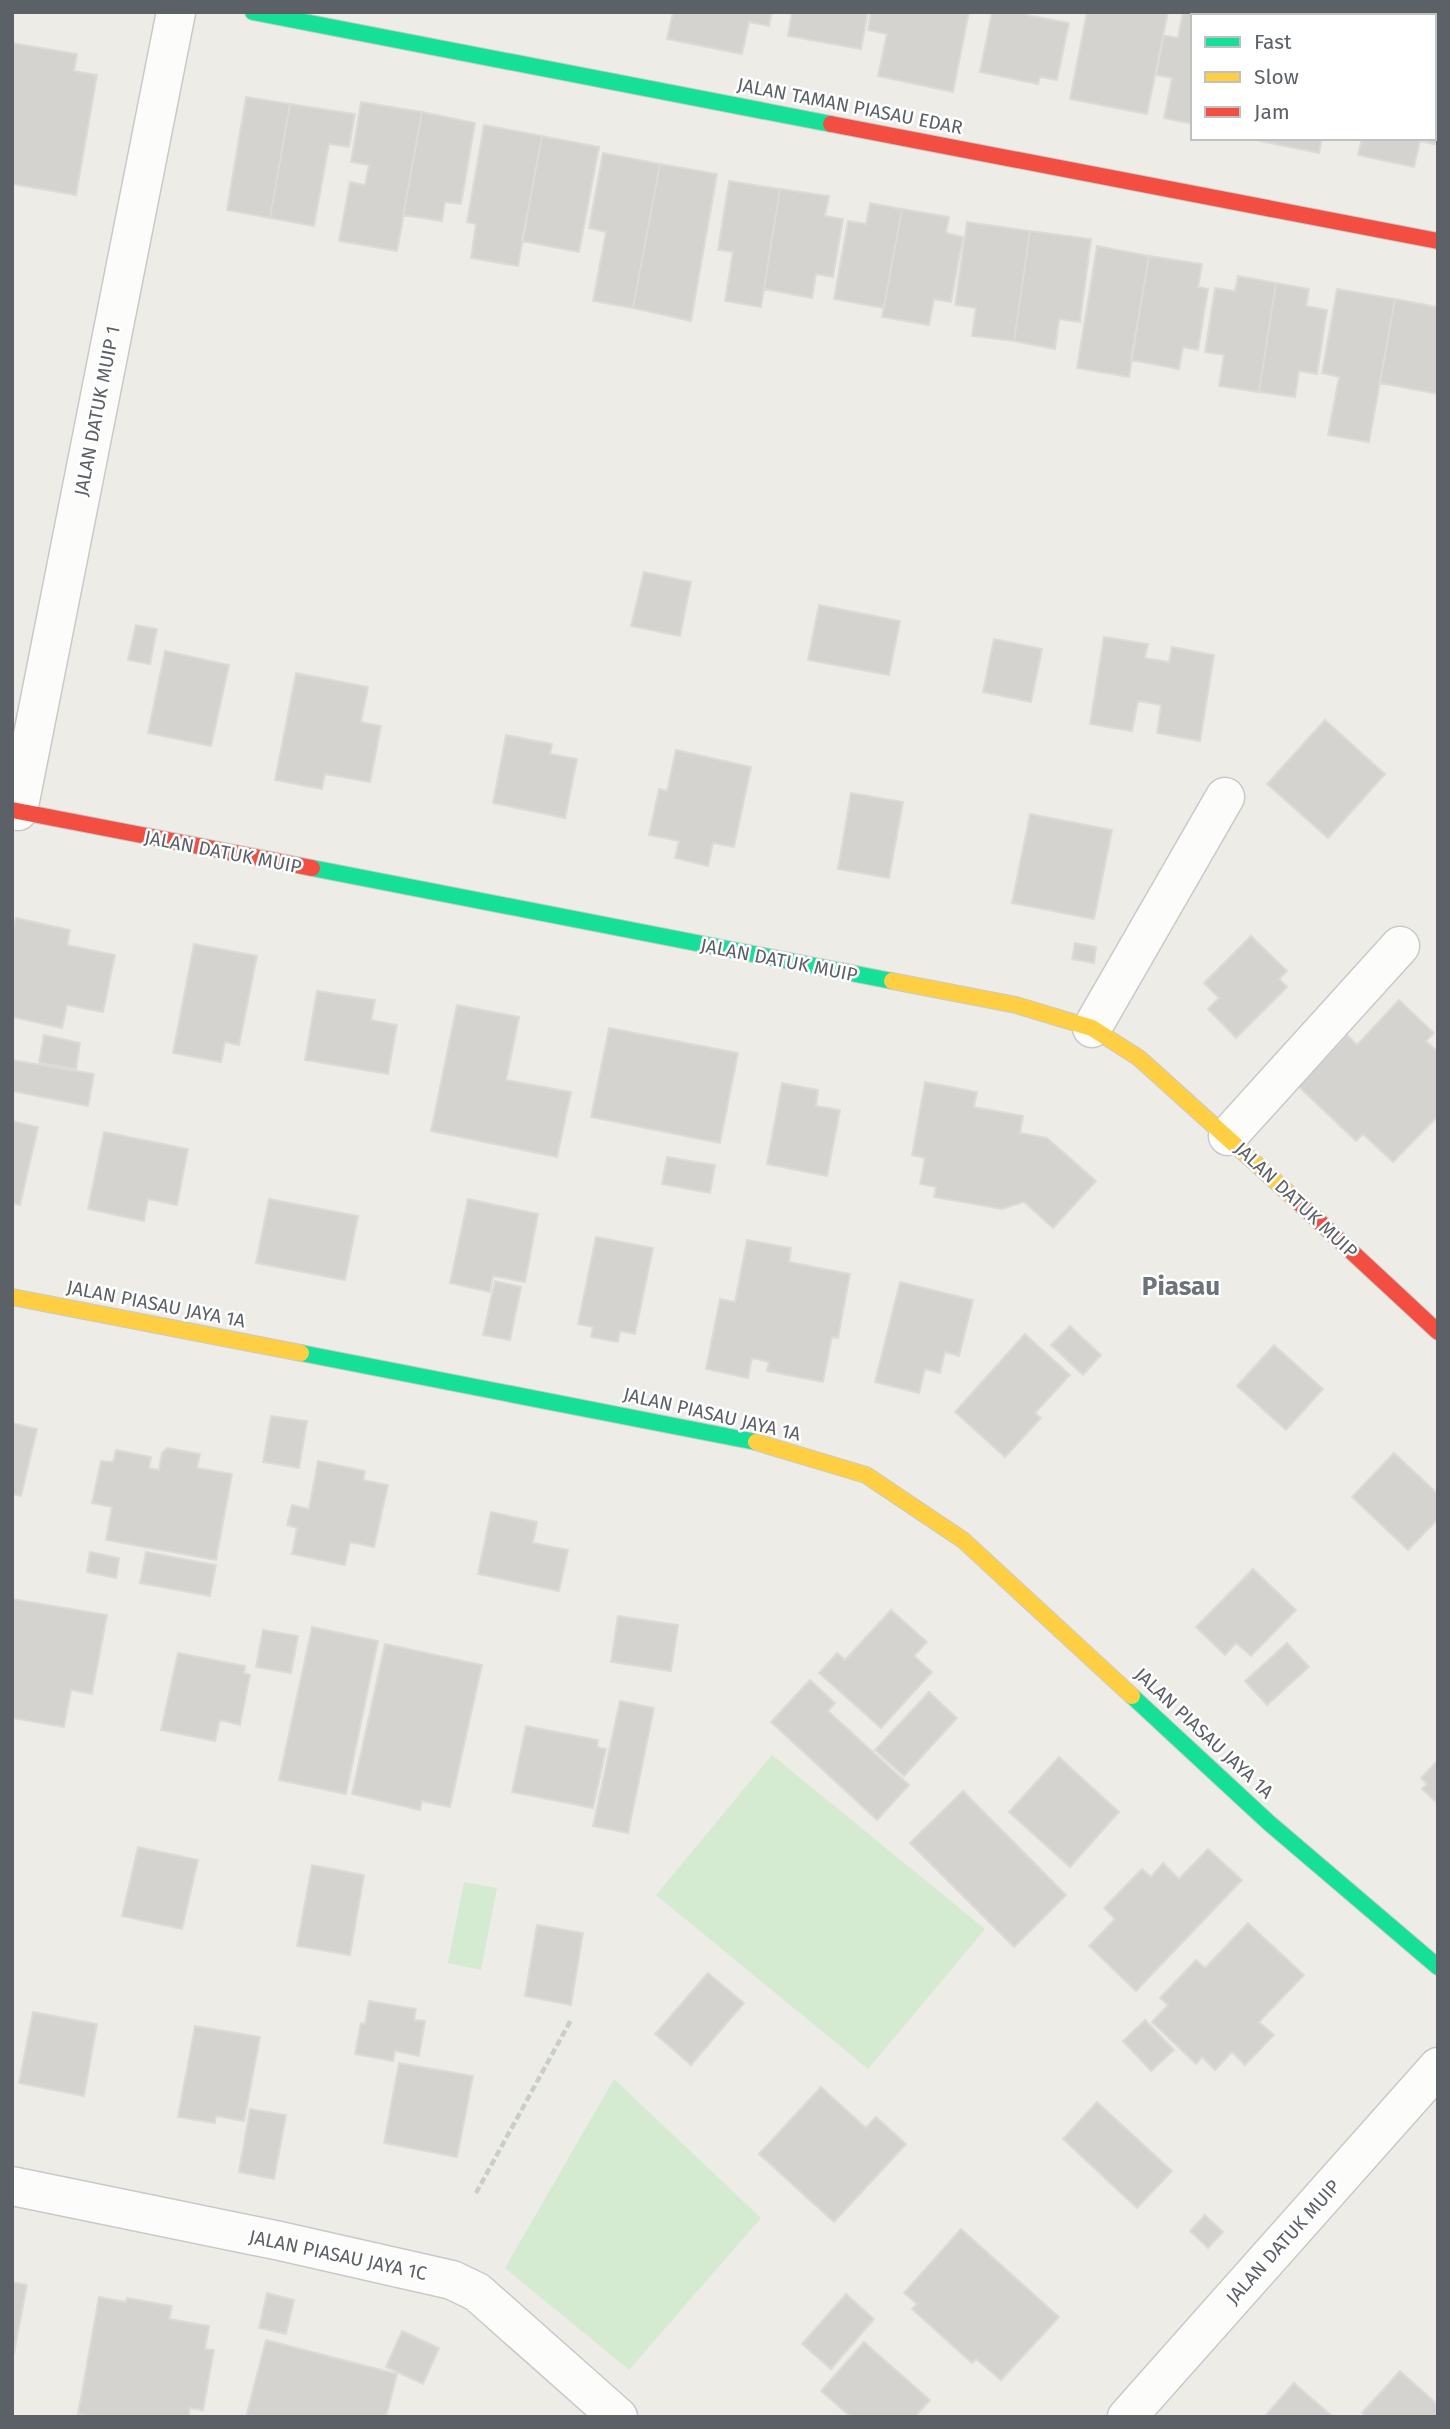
<svg xmlns="http://www.w3.org/2000/svg" width="1450" height="2429" viewBox="0 0 1450 2429" font-family="'Fira Sans',sans-serif">
	<rect width="100%" height="100%" fill="#edece7"/>
	<path fill="#d4ebd2" d="M772 1755 985 1929 868 2069 656 1895Z
		M464 1882 497 1888 481 1970 448 1963Z
		M614 2079 761 2218 629 2370 505 2268Z"/>
	<path fill="#d4d3d0" stroke="#dddbd6" stroke-width="2" d="M673 12H772L769 26 749 22 742 54 667 39Z
		M792 12H868L861 49 788 36Z
		M871 12H969L953 92 878 76 887 34 868 30Z
		M992 12H1028L1027 15 1069 23 1057 80 1040 77 1038 84 980 72Z
		M1087 12H1168L1147 114 1070 99Z
		M1183 12H1244L1243 16H1193V124L1164 118 1172 78 1156 75 1164 35 1178 38Z
		M1288 12H1338L1343 13V16H1288Z
		M1434 42 1438 43V145L1420 141 1414 167 1358 155 1362 138H1434Z
		M12 43 77 54 74 71 97 75 76 195 12 184Z
		M246 97 290 104 270 218 227 210Z
		M361 102 422 112 397 251 339 241 350 182 365 185 369 165 351 162Z
		M290 104 355 114 349 147 329 144 314 226 270 218Z
		M422 112 475 123 461 204 445 202 442 221 403 215Z
		M484 125 542 136 518 266 471 258 476 224 467 222Z
		M542 136 599 147 579 252 522 241Z
		M1261 138H1322L1319 153 1260 141Z
		M603 153 660 164 633 308 593 301 606 232 589 228Z
		M660 164 717 174 691 321 633 308Z
		M729 181 780 189 761 307 725 301 733 252 718 250Z
		M780 189 829 196 825 216 843 219 833 277 816 274 812 298 764 289Z
		M870 203 902 209 884 308 834 299 848 221 866 224Z
		M902 209 949 217 946 233 963 237 951 302 934 299 929 325 882 317Z
		M967 222 1030 231 1014 341 972 336 976 308 955 305Z
		M1030 231 1091 239 1080 322 1059 319 1055 349 1014 341Z
		M1097 246 1149 256 1129 377 1077 368Z
		M1149 256 1202 264 1198 287 1208 289 1198 350 1183 347 1179 369 1131 360Z
		M1238 276 1276 283 1259 392 1219 386 1224 355 1205 352 1215 288 1235 291Z
		M1276 283 1309 289 1306 306 1327 310 1317 374 1299 371 1295 397 1259 392Z
		M1337 289 1395 299 1369 442 1328 435 1339 377 1322 373Z
		M1395 299 1438 307V394L1380 383Z
		M644 572 691 582 680 636 631 626Z
		M819 605 900 621 889 675 808 660Z
		M136 625 157 629 150 664 128 660Z
		M1104 637 1148 644 1145 658 1169 662 1172 647 1214 655 1200 741 1157 733 1161 705 1138 701 1132 731 1090 724Z
		M994 639 1042 649 1031 702 983 692Z
		M165 651 229 665 211 746 148 733Z
		M296 673 368 687 361 722 381 726 370 782 325 774 322 789 275 780Z
		M1325 720 1385 774 1328 838 1267 784Z
		M506 735 552 744 550 754 577 759 565 818 493 803Z
		M676 750 751 767 734 847 713 843 708 866 675 858 679 841 649 835 659 789 667 791Z
		M851 793 903 802 889 878 838 869Z
		M1030 814 1112 830 1094 919 1012 903Z
		M16 918 70 930 67 945 115 955 103 1012 67 1005 62 1028 12 1017V933Z
		M1251 936 1287 971 1279 979 1287 987 1236 1038 1208 1009 1219 998 1204 983Z
		M1075 943 1096 947 1094 963 1072 959Z
		M194 944 257 956 239 1045 225 1042 221 1062 173 1053Z
		M317 991 375 1000 371 1020 397 1025 388 1074 305 1060Z
		M1399 1000 1434 1033 1426 1041 1438 1052V1116L1393 1162 1363 1134 1356 1141 1298 1086 1347 1035 1357 1045Z
		M457 1005 519 1017 506 1080 571 1092 557 1157 431 1131Z
		M609 1028 738 1053 720 1143 591 1117Z
		M44 1035 80 1043 76 1069 39 1063Z
		M12 1060 94 1074 88 1106 12 1091Z
		M925 1082 977 1092 974 1107 1023 1116 1020 1133 1047 1138 1096 1181 1053 1228 1024 1202 1002 1209 934 1197 936 1187 920 1184 925 1158 912 1155Z
		M782 1083 818 1090 816 1106 840 1110 827 1176 767 1164Z
		M12 1121 38 1127 20 1205 12 1203Z
		M104 1132 188 1149 177 1205 148 1199 144 1221 88 1209Z
		M667 1157 715 1165 710 1193 662 1184Z
		M269 1199 358 1216 345 1280 256 1263Z
		M468 1199 538 1214 525 1282 493 1276 490 1292 450 1283Z
		M596 1237 653 1248 635 1334 620 1331 618 1342 591 1337 593 1327 578 1324Z
		M747 1240 791 1248 789 1262 850 1274 838 1338 832 1337 823 1382 767 1371 769 1362 752 1358 748 1378 706 1369 720 1299 735 1302Z
		M495 1281 521 1287 510 1340 483 1335Z
		M900 1282 973 1300 959 1356 945 1352 940 1373 925 1369 919 1393 875 1382Z
		M1070 1326 1101 1355 1083 1375 1051 1345Z
		M1025 1334 1070 1375 1035 1413 1041 1418 1005 1457 955 1412Z
		M1274 1345 1323 1389 1286 1430 1237 1386Z
		M271 1416 307 1421 299 1468 263 1462Z
		M12 1423 37 1429 21 1496 12 1494Z
		M167 1448 200 1454 197 1468 232 1474 216 1560 106 1540 112 1507 92 1503 101 1461 113 1462 116 1450 151 1457 149 1468 159 1470 162 1453Z
		M1394 1453 1438 1494V1519L1408 1550 1352 1497Z
		M318 1461 365 1471 363 1480 388 1485 374 1547 350 1542 345 1565 292 1554 297 1528 287 1525 292 1505 309 1509Z
		M491 1512 537 1522 533 1543 568 1550 559 1591 478 1574Z
		M90 1552 119 1558 116 1578 87 1572Z
		M146 1552 216 1565 210 1596 140 1583Z
		M1253 1569 1296 1610 1251 1656 1236 1643 1225 1655 1196 1627Z
		M12 1599 107 1615 92 1694 71 1690 64 1727 12 1718Z
		M891 1610 927 1642 914 1656 932 1672 881 1728 819 1673 837 1653 845 1660Z
		M618 1616 678 1625 671 1671 611 1662Z
		M312 1627 378 1641 346 1794 279 1780Z
		M263 1630 298 1636 291 1673 256 1667Z
		M1287 1643 1309 1667 1267 1705 1245 1681Z
		M385 1644 482 1665 450 1807 422 1801 420 1810 352 1794Z
		M178 1653 245 1666 244 1673 250 1675 240 1725 220 1720 215 1741 161 1730Z
		M810 1680 835 1703 828 1711 909 1785 877 1820 771 1722Z
		M929 1692 957 1718 904 1776 875 1750Z
		M620 1701 654 1708 628 1833 593 1826Z
		M526 1726 598 1740 597 1747 606 1749 593 1808 512 1792Z
		M1059 1757 1119 1812 1070 1867 1009 1812Z
		M1438 1760V1804L1422 1789 1427 1784 1421 1778Z
		M963 1791 1066 1895 1014 1947 910 1843Z
		M138 1847 198 1860 182 1929 122 1916Z
		M1208 1849 1242 1880 1136 1991 1089 1946 1115 1919 1104 1908 1142 1869 1151 1877 1163 1863 1179 1879Z
		M312 1865 364 1875 350 1955 297 1946Z
		M1248 1923 1304 1975 1259 2022 1274 2035 1245 2065 1232 2052 1215 2070 1202 2057 1196 2064 1152 2022 1168 2005 1160 1998 1196 1960 1205 1968Z
		M537 1925 583 1933 571 2005 525 1996Z
		M708 1973 744 2003 691 2065 655 2034Z
		M369 2001 416 2009 414 2020 425 2021 419 2056 395 2051 393 2061 355 2054 361 2023 365 2024Z
		M33 2012 97 2024 84 2096 19 2083Z
		M1145 2020 1174 2050 1151 2071 1123 2041Z
		M195 2026 260 2037 244 2121 216 2116 215 2123 178 2117Z
		M399 2063 473 2076 457 2157 384 2143Z
		M821 2087 866 2128 876 2117 906 2144 834 2222 759 2154Z
		M1097 2102 1172 2171 1137 2208 1063 2139Z
		M250 2109 286 2115 274 2179 239 2172Z
		M1205 2215 1223 2232 1208 2248 1190 2231Z
		M961 2229 1059 2317 1001 2380 976 2359 972 2363 912 2309 917 2304 904 2293Z
		M12 2282 27 2285 14 2353H12Z
		M267 2293 294 2300 286 2334 259 2328Z
		M846 2294 874 2319 831 2369 802 2344Z
		M99 2297 126 2302 127 2298 172 2306 169 2319 209 2326 205 2349 214 2350 203 2410 190 2408 189 2417H92L78 2414Z
		M402 2331 439 2348 423 2384 386 2367Z
		M266 2340 397 2374 386 2417H246Z
		M864 2342 930 2400 915 2417H851L821 2391Z
		M1400 2371 1438 2405V2417H1367L1362 2413Z
		M1294 2383 1333 2417H1264Z"/>
	<g fill="none" stroke-linecap="round" stroke-linejoin="round">
		<defs>
			<path id="street" d="M18 811 176 12
				M1092 1028 1225 797
				M1228 1136 1400 946
				M12 2186 280 2241 452 2280 477 2292 618 2417
				M1127 2417 1438 2067"/>
			<path id="fast" d="M253 12 831 124
				M312 868 892 981
				M301 1353 756 1442
				M1132 1696 1268 1822 1438 1967"/>
			<path id="slow" d="M892 981 1016 1005 1092 1028 1139 1058 1295 1199
				M12 1297 301 1353
				M756 1442 866 1475 963 1540 1132 1696"/>
			<path id="jam" d="M831 124 1438 241
				M12 810 312 868
				M1295 1199 1438 1332"/>
		</defs>
		<use href="#street" stroke="#c9c9c9" stroke-width="41"/>
		<use href="#fast" stroke="#c9cac9" stroke-width="18"/>
		<use href="#slow" stroke="#c9cac9" stroke-width="18"/>
		<use href="#jam" stroke="#c9cac9" stroke-width="18"/>
		<path stroke="#c9cecb" stroke-width="4.5" stroke-dasharray="7 3.5" stroke-linecap="butt" d="M476 2193 572 2018"/>
		<use href="#street" stroke="#fcfcfb" stroke-width="38"/>
		<use href="#fast" stroke="#16e098" stroke-width="16"/>
		<use href="#slow" stroke="#ffcf43" stroke-width="16"/>
		<use href="#jam" stroke="#f24e42" stroke-width="16"/>
	</g>
	<g text-anchor="middle" dominant-baseline="central" stroke-width="5" stroke-linejoin="round" paint-order="stroke">
		<g font-size="19" fill="#5c6167" stroke="#fff">
			<text transform="translate(850 106) rotate(11)">JALAN TAMAN PIASAU EDAR</text>
			<text transform="translate(97 411) rotate(-79)">JALAN DATUK MUIP 1</text>
			<text transform="translate(223 852) rotate(11)">JALAN DATUK MUIP</text>
			<text transform="translate(779 960) rotate(11)">JALAN DATUK MUIP</text>
			<text transform="translate(1296 1200) rotate(43)">JALAN DATUK MUIP</text>
			<text transform="translate(156 1304) rotate(11)">JALAN PIASAU JAYA 1A</text>
			<text transform="translate(712 1414) rotate(13)">JALAN PIASAU JAYA 1A</text>
			<text transform="translate(1204 1733) rotate(43)">JALAN PIASAU JAYA 1A</text>
			<text transform="translate(1283 2242) rotate(-48)">JALAN DATUK MUIP</text>
			<text transform="translate(338 2255) rotate(12)">JALAN PIASAU JAYA 1C</text>
		</g>
		<g font-size="26" font-weight="bold" fill="#6d7379" stroke="#fff">
			<text x="1181" y="1286">Piasau</text>
		</g>
	</g>
	<rect width="1450" height="2429" fill="none" stroke="#5c6167" stroke-width="28"/>
	<rect x="1191" y="14" width="245" height="126" fill="#ffffff" stroke="#bec0c2" stroke-width="2"/>
	<rect x="1205" y="37" width="35" height="10" fill="#16e098" stroke="#bec0c2" stroke-width="2"/>
	<text x="1254" y="49" font-size="21" fill="#5c6167">Fast</text>
	<rect x="1205" y="72" width="35" height="10" fill="#ffcf43" stroke="#bec0c2" stroke-width="2"/>
	<text x="1254" y="84" font-size="21" fill="#5c6167">Slow</text>
	<rect x="1205" y="107" width="35" height="10" fill="#f24e42" stroke="#bec0c2" stroke-width="2"/>
	<text x="1254" y="119" font-size="21" fill="#5c6167">Jam</text>
</svg>
